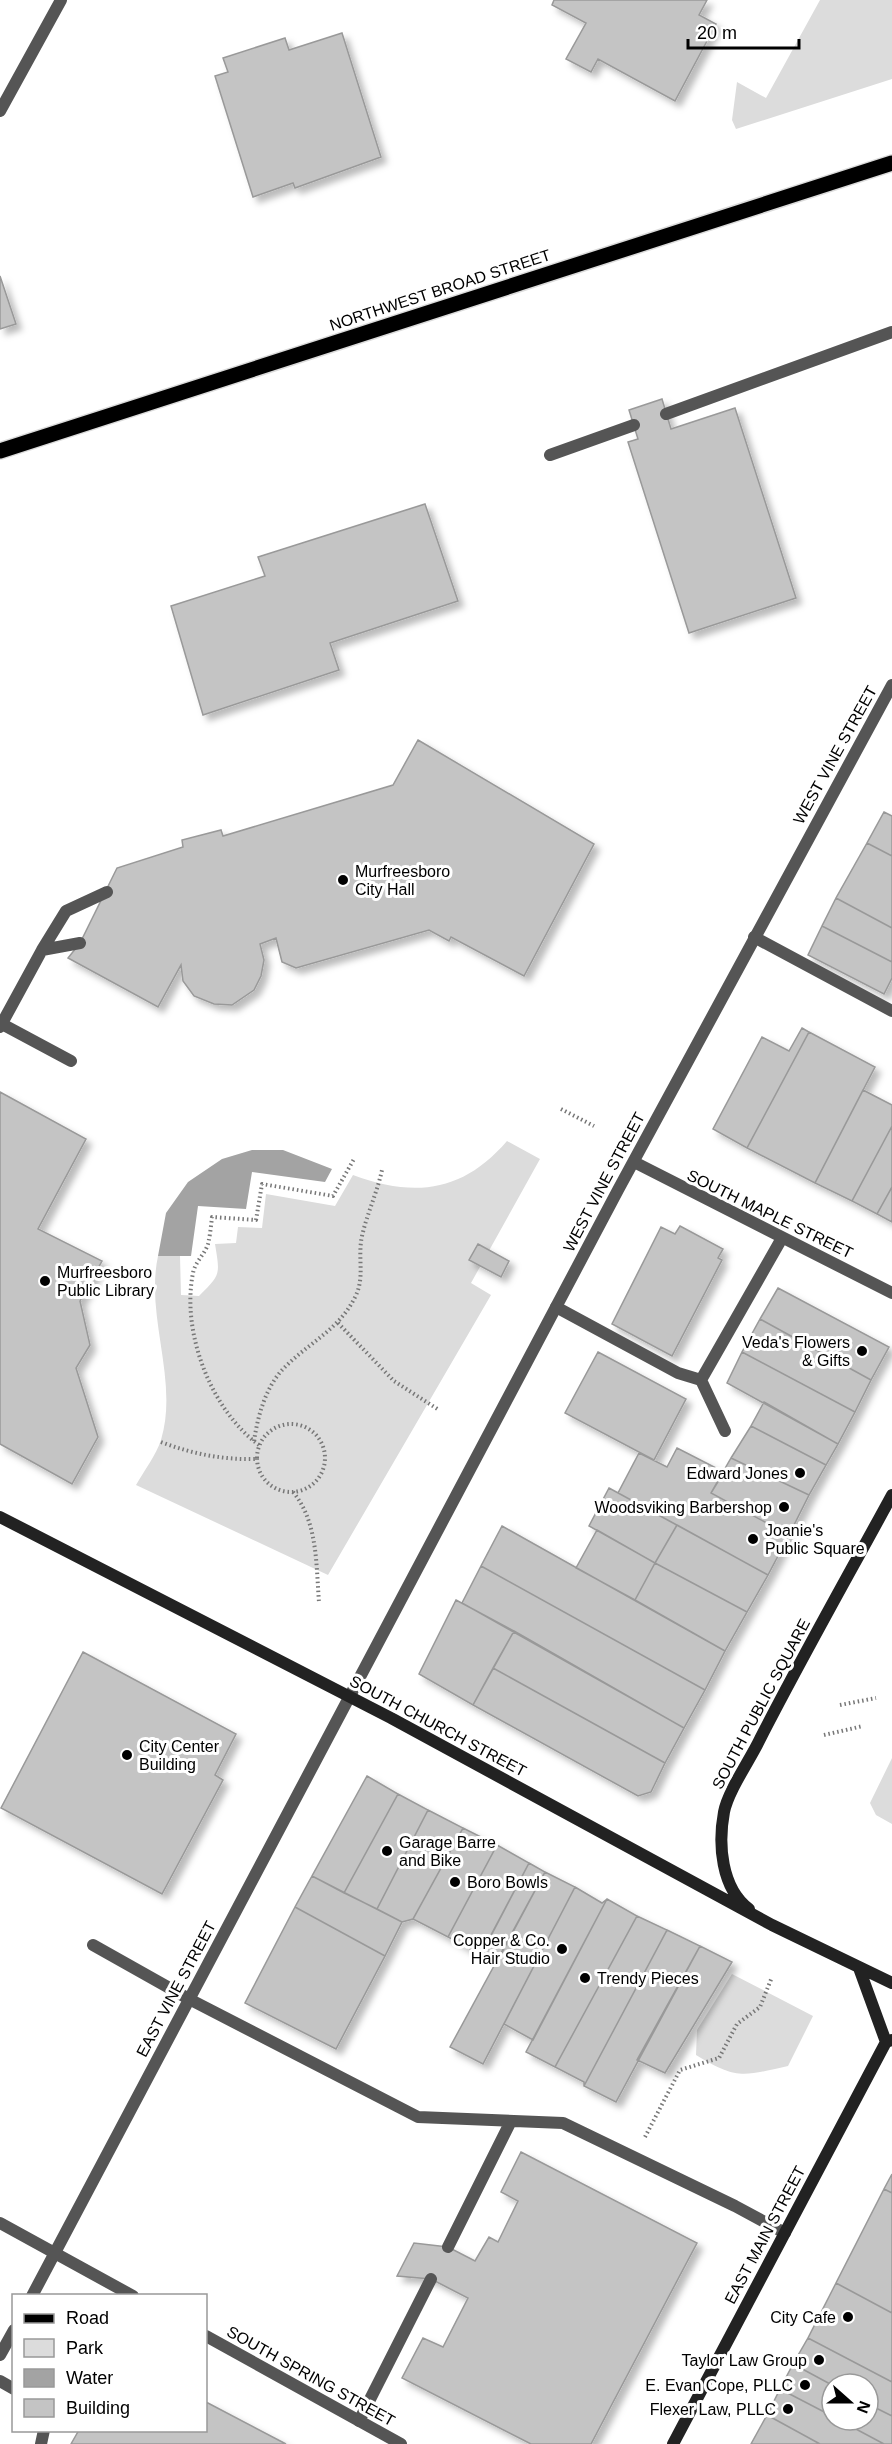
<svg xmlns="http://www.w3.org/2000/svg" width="892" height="2444" viewBox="0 0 892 2444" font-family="Arial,sans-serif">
	<defs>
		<filter id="shadow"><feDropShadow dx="5.5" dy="5.5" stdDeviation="3" flood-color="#0004"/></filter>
	</defs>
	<rect width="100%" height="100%" fill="#fff"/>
	<path fill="#dcdcdc" d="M820 0H892V79L736 129 732 120 737 82 766 98Z
		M507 1141 540 1159 471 1283 491 1295 328 1575 136 1485C144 1471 156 1455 161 1440 179 1380 145 1317 158 1256H180L181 1295 199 1296C221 1274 220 1275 215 1244L236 1243 238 1227 262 1228 266 1194 335 1206 353 1175C415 1198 463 1192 507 1141Z
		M892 1758V1824L876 1815 870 1803Z
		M732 1974 813 2016 788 2066C743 2076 737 2080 696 2055L697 2030Z"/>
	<path fill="#a3a3a3" d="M252 1150H283L332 1169 325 1182 252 1172 246 1209 198 1206 191 1256H158L166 1213 188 1182 222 1159Z"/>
	<path fill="#c4c4c4" stroke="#999" stroke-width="1.5" filter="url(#shadow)" d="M554 0H707L699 15 716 24 675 101 598 59 591 72 566 59 586 23 552 5Z
		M342 33 381 157 295 188 293 183 253 197 215 76 228 72 223 58 285 38 289 50Z
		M0 276 16 324 0 329Z
		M662 399 671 429 735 408 796 598 689 633 628 442 638 439 629 410Z
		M425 504 458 601 330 643 339 670 203 715 171 606 265 576 258 557Z
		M418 740 594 844 524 976 451 937 449 941 429 930 296 968 282 962 276 938 260 944 264 960 261 976 254 990 232 1005 214 1004 194 996 183 981 181 965 158 1007 68 958 80 943 117 868 183 847 182 840 221 830 223 836 393 785Z
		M884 812 892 816V856L867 843Z
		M867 843 892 856V928L836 898Z
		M836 898 892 928V962L822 926Z
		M822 926 892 962V978L884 994 808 955Z
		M802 1028 809 1032 747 1148 713 1129 762 1037 789 1051Z
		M809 1032 875 1067 815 1183 747 1148Z
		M863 1090 892 1105V1126L852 1201 815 1183Z
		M0 1092 86 1139 38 1229 102 1261 80 1301 90 1345 76 1368 98 1437 72 1484 0 1444Z
		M892 1126V1187L877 1214 852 1201Z
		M892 1187V1222L877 1214Z
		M680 1226 723 1249 718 1258 722 1260 672 1356 612 1324 661 1227 675 1234Z
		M478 1244 509 1261 501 1277 469 1260Z
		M778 1288 889 1347 871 1380 760 1319Z
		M760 1319 871 1380 855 1412 742 1352Z
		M598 1352 686 1399 654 1460 565 1413Z
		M742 1352 855 1412 838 1444 727 1383Z
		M764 1402 838 1444 826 1465 751 1426Z
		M751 1426 826 1465 809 1495 731 1458Z
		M677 1448 724 1472 711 1493 789 1535 768 1575 618 1493 639 1453 667 1467Z
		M731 1458 809 1495 789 1535 711 1493Z
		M609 1488 677 1525 655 1563 589 1526Z
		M677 1525 768 1575 747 1612 655 1563Z
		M502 1526 725 1651 705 1690 481 1566Z
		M597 1530 655 1563 635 1600 576 1568Z
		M655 1563 747 1612 725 1651 635 1600Z
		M481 1566 705 1690 684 1728 462 1603Z
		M456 1600 514 1631 473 1705 419 1674Z
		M514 1631 684 1728 665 1763 493 1668Z
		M83 1652 236 1734 215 1775 223 1780 162 1894 1 1808Z
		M493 1668 665 1763 651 1792 638 1796 473 1705Z
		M367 1776 398 1794 344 1893 312 1876Z
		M398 1794 428 1810 377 1909 344 1893Z
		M428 1810 463 1828 413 1919 402 1922 377 1909Z
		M463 1828 497 1845 448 1937 413 1919Z
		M497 1845 529 1863 481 1955 448 1937Z
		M529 1863 545 1872 498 1960 482 1952Z
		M545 1872 575 1887 483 2064 450 2047Z
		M312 1876 402 1922 385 1956 295 1907Z
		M575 1887 602 1903 607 1899 533 2040 504 2024Z
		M607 1899 637 1916 555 2067 526 2052Z
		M295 1907 385 1956 336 2049 245 2003Z
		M637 1916 667 1930 584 2086V2082L555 2067Z
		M667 1930 700 1946 616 2102 584 2086Z
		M700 1946 732 1962 665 2073 637 2060Z
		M521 2152 697 2243 591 2444H531L402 2378 423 2338 443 2347 468 2298 431 2279 397 2276 414 2243 448 2247 475 2261 489 2237 498 2242 518 2201 501 2192Z
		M892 2174V2193L884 2189Z
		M884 2189 892 2193V2313L836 2283Z
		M836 2283 892 2313V2382L808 2338Z
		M808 2338 892 2382V2416L868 2404V2384L832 2385 793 2364Z
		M793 2364 832 2385V2416L780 2389Z
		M780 2389 832 2416V2420H839L884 2444H820L767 2415Z
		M206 2402 286 2444H71L79 2430H206Z
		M868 2404 892 2416V2444H884L839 2420H868Z
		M767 2415 820 2444H751Z"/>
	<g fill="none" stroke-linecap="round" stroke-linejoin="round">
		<defs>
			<path id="primary" d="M0 451 892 163"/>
		</defs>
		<use href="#primary" stroke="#dbdbdb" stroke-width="18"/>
		<path stroke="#777" stroke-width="4" stroke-dasharray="1.5 3" stroke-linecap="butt" d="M561 1109 594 1126
			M338 1323 394 1381 439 1410
			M257 1458a34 34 0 1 1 68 0a34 34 0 1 1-68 0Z
			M254 1441C258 1415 266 1385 286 1366 309 1343 339 1329 354 1299 366 1278 357 1259 362 1236 367 1214 377 1193 382 1170
			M161 1442C193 1454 223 1460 257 1459
			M259 1445C211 1410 181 1332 193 1273 195 1262 205 1254 208 1244 210 1236 211 1226 212 1217L256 1220 262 1184 333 1196 354 1159
			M293 1492C318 1522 316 1565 319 1602
			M840 1705 876 1698
			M824 1735 863 1726
			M645 2137 680 2070 719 2058 737 2024 760 2007 772 1977"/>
		<path stroke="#555" stroke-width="12" d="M666 414 892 332
			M550 455 634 425
			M754 937 892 1011
			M42 950 66 911 107 892
			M2 1024 71 1061
			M0 1027 42 950 80 943
			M556 1307 678 1373 701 1380
			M725 1431 701 1380 782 1238
			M93 1945 189 1999 418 2117 563 2123 735 2206 785 2233
			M448 2247 511 2121
			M0 2381 14 2389
			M359 2421 431 2279
			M41 2444 44 2430"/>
		<path stroke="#555" stroke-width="12" d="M0 111 61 0
			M634 1162 892 1293
			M0 2223 133 2296
			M32 2296 618 1190 892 685
			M206 2336 401 2444
			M0 2355 14 2330"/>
		<path stroke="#222" stroke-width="12" d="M0 1517 391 1718 772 1925 892 1983
			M749 1909C721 1888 718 1844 724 1812 728 1791 750 1760 760 1739 802 1657 848 1576 892 1495
			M859 1968 886 2042
			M673 2444 886 2042 892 2040"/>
		<use href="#primary" stroke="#000" stroke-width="15"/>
	</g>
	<g fill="#000" stroke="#fff" stroke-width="2">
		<circle cx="343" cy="880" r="6"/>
		<circle cx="45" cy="1281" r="6"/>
		<circle cx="862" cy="1351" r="6"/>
		<circle cx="800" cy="1473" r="6"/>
		<circle cx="784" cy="1507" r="6"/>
		<circle cx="753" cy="1539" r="6"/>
		<circle cx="127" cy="1755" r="6"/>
		<circle cx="387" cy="1851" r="6"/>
		<circle cx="455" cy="1882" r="6"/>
		<circle cx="562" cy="1949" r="6"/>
		<circle cx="585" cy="1978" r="6"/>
		<circle cx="848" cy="2317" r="6"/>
		<circle cx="819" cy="2360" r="6"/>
		<circle cx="805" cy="2385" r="6"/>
		<circle cx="788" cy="2409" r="6"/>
	</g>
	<g text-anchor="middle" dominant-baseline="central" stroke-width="6" stroke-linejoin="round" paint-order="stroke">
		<g font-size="16" fill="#000" stroke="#fff">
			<text transform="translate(440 290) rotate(-18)">NORTHWEST BROAD STREET</text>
			<text transform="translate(835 755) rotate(-61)">WEST VINE STREET</text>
			<text transform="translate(604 1182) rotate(-62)">WEST VINE STREET</text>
			<text transform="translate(770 1214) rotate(26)">SOUTH MAPLE STREET</text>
			<text transform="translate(761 1704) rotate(-62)">SOUTH PUBLIC SQUARE</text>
			<text transform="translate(438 1726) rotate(28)">SOUTH CHURCH STREET</text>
			<text transform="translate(176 1989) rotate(-62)">EAST VINE STREET</text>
			<text transform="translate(765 2235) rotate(-62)">EAST MAIN STREET</text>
			<text transform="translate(311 2376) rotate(29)">SOUTH SPRING STREET</text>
		</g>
		<g font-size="16" fill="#000" stroke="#fff" text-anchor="end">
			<text x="355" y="871" text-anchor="start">Murfreesboro<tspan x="355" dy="18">City Hall</tspan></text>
			<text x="57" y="1272" text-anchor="start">Murfreesboro<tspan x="57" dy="18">Public Library</tspan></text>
			<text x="850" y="1342">Veda's Flowers<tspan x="850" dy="18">&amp; Gifts</tspan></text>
			<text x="788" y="1473">Edward Jones</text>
			<text x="772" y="1507">Woodsviking Barbershop</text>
			<text x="765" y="1530" text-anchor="start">Joanie's<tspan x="765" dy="18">Public Square</tspan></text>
			<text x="139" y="1746" text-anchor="start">City Center<tspan x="139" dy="18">Building</tspan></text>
			<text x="399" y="1842" text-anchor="start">Garage Barre<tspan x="399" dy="18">and Bike</tspan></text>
			<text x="467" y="1882" text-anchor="start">Boro Bowls</text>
			<text x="550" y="1940">Copper &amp; Co.<tspan x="550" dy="18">Hair Studio</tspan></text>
			<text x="597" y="1978" text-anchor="start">Trendy Pieces</text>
			<text x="836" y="2317">City Cafe</text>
			<text x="807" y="2360">Taylor Law Group</text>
			<text x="793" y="2385">E. Evan Cope, PLLC</text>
			<text x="776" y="2409">Flexer Law, PLLC</text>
		</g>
	</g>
	<rect x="12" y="2294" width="195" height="138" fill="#ffffff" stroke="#999999" stroke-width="1.5"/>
	<rect x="24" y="2314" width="30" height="9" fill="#000000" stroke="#999999" stroke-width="1.5"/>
	<text x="66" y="2324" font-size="18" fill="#000000">Road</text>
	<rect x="24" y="2339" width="30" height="18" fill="#dcdcdc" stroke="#999999" stroke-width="1.5"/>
	<text x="66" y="2354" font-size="18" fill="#000000">Park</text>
	<rect x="24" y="2369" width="30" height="18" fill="#a3a3a3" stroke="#999999" stroke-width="1.5"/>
	<text x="66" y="2384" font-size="18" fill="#000000">Water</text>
	<rect x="24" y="2399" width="30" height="18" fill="#c4c4c4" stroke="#999999" stroke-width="1.5"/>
	<text x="66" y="2414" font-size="18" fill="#000000">Building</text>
	<g transform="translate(850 2402) rotate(111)"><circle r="28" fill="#ffffff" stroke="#999999" stroke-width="1.5"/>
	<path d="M0-4.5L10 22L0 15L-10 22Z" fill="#000000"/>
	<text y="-9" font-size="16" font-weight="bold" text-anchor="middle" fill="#000000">N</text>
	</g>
	<path d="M688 39v9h111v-9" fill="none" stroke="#000000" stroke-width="3"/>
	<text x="697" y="39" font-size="18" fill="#000000" stroke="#ffffff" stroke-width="4.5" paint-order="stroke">20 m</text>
</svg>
